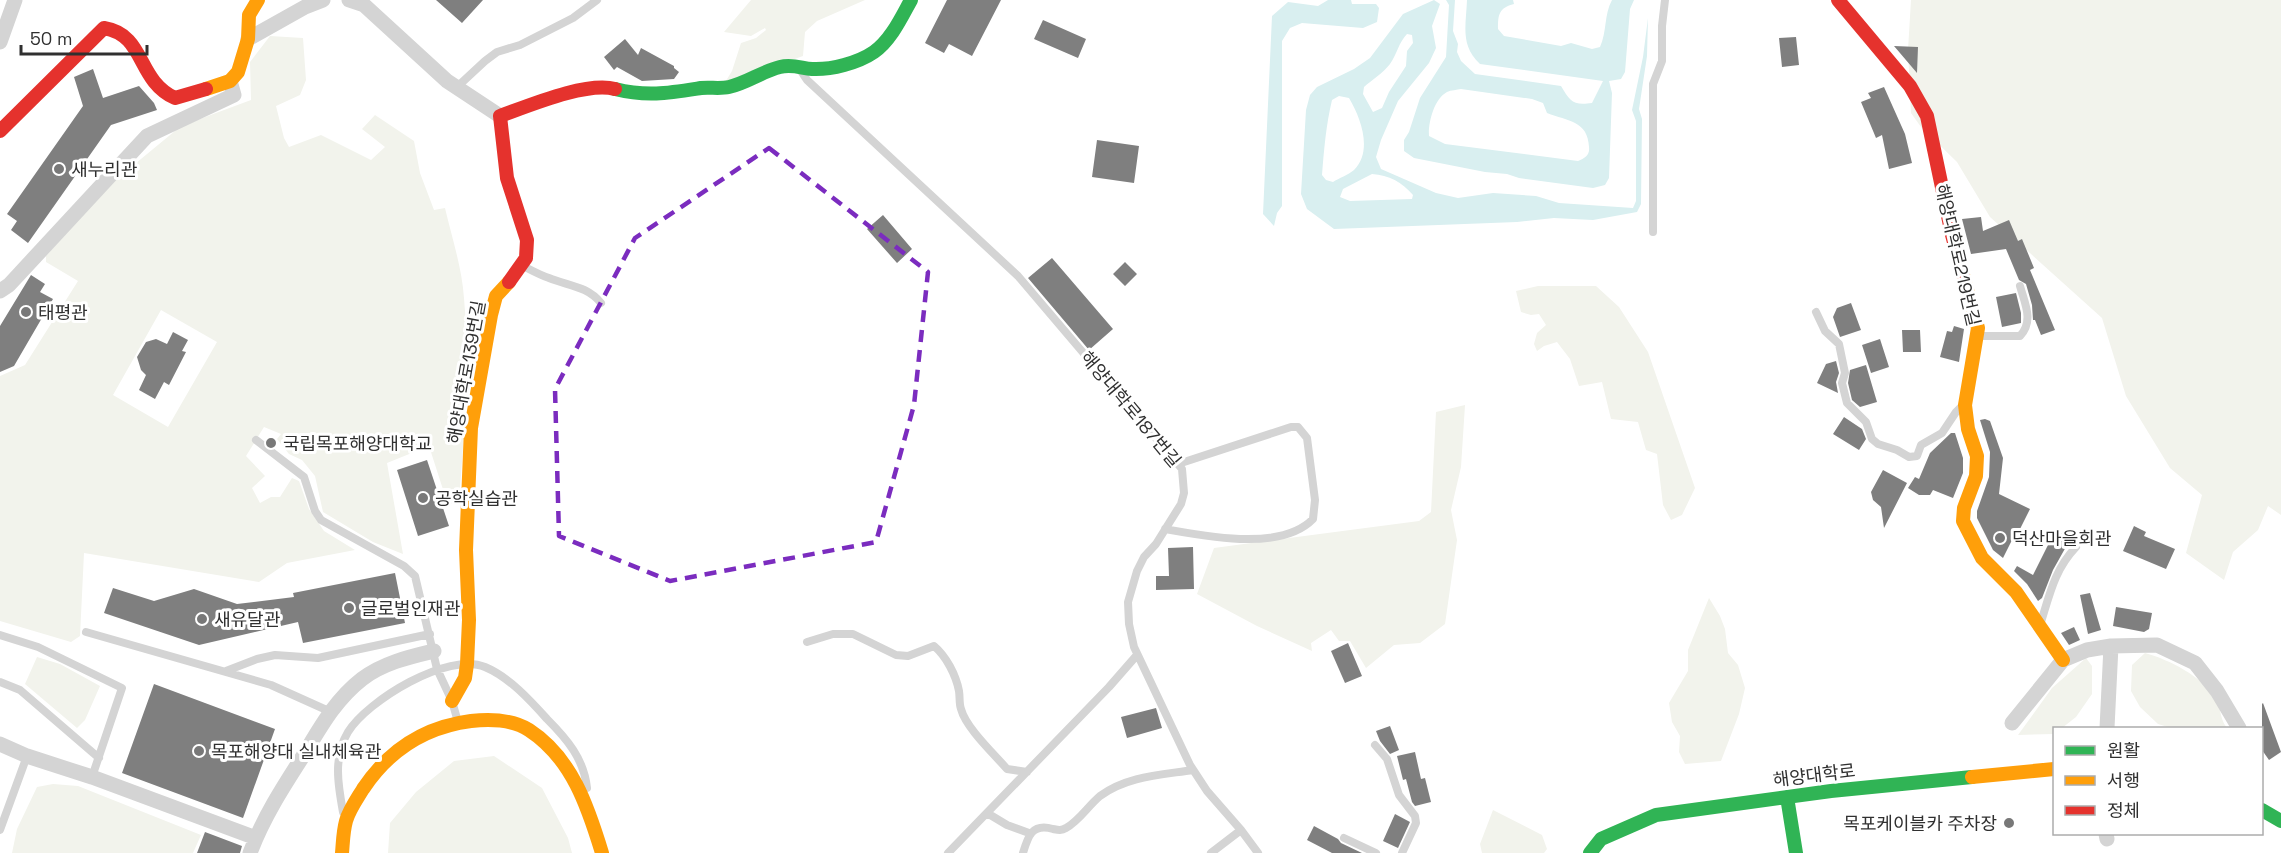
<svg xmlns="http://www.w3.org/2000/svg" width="2281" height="853" viewBox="0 0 2281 853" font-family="'Space Grotesk','Noto Sans KR',sans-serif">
	<rect width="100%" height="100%" fill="#fff"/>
	<path fill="#f2f3ec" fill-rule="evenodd" d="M751 0H865L817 21 805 32 803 56 724 84 732 71 741 43 756 38 766 30 765 28 751 36 724 32Z
		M1911 0H2281V515L2268 506 2258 530 2233 552 2224 580 2186 553 2202 495 2170 468 2126 396 2102 318 1990 217 1957 162 1921 127 1911 113 1908 50Z
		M270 36 303 38 306 80 300 95 276 106 284 138 289 147 321 135 371 160 385 147 362 129 375 115 414 141 420 173 434 210 445 208C452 238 462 268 464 298 470 366 464 435 459 502L448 505 429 446 387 463 403 554 373 542 323 512 315 476 302 460 289 454 277 439 281 434 264 427 246 456 265 476 252 488 260 503 271 497H280L292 478 299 481 309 509 324 531 355 550 287 563 259 582 84 553 80 636 71 642 0 621V376L25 365 78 281 46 262V256L107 187 181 126 251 100 250 62ZM161 310 217 342 168 427 113 395Z
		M1538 286H1596L1619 307 1648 352 1695 488 1682 515 1671 520 1663 505 1657 454 1646 450 1638 422 1611 419 1602 382 1579 386 1570 359 1557 342 1544 346 1537 351 1534 344 1537 333 1546 325 1539 314 1531 315 1521 312 1516 291Z
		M1465 405 1461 467 1451 510 1457 540 1445 624 1420 643 1394 645 1366 668 1350 641H1339L1331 630 1311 643 1312 651 1257 626 1197 594 1214 548 1419 521 1431 512 1436 412Z
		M1709 598 1720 616 1725 629 1728 653 1738 665 1745 688 1739 714 1721 761 1685 764 1679 752 1680 736 1672 722 1669 703 1688 671V650Z
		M2145 653C2170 660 2201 676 2216 698 2222 707 2218 716 2227 728H2171L2158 724 2140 707 2131 691 2132 665Z
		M37 657 60 664 100 686 85 720 77 728 25 684Z
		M2086 658 2092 666V694L2076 717 2062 728H2054V734L2018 735 2052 688Z
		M494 756 542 788 568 838 572 853H388L390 823 416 792 454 761Z
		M53 784 78 786 201 835 193 853H12L17 829 37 787Z
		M1493 810 1542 835 1547 849 1544 853H1482L1480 844Z"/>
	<path fill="#d9eff0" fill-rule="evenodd" d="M1328 0H1351L1352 4H1376L1379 8 1377 22 1363 28 1302 23 1290 28 1282 41V206L1277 213 1274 226 1263 214 1272 16 1288 2 1318 6Z
		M1434 0 1440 4 1432 26 1436 48 1429 63 1398 101 1381 140 1376 157 1381 169 1436 193 1458 198 1493 193 1536 196 1559 203 1633 208 1636 201V121L1632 110 1643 57 1648 18 1647 56 1639 109 1642 119 1641 204 1637 212 1593 220 1554 218 1517 222 1334 229 1307 209 1301 194 1306 110 1310 95 1317 87 1354 69 1370 58 1403 14ZM1407 34 1412 35 1413 43 1407 51 1406 66 1389 92 1382 108 1373 112 1363 94 1364 87C1372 80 1383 73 1390 64 1397 54 1399 42 1407 34ZM1339 96 1349 98C1361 118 1373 151 1354 170 1348 175 1339 178 1333 182L1326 180 1322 175C1324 150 1326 125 1332 100ZM1372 174C1389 175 1402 182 1413 195L1412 199 1350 201 1340 197 1343 189Z
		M1446 0H1455L1453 31 1458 44 1457 52 1461 61 1475 74 1561 86C1570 101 1573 106 1592 103L1603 81 1480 64C1460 45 1466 26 1467 0H1513L1514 4C1499 8 1498 14 1498 29L1504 36 1561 46 1571 43 1592 49 1600 47C1607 32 1604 14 1612 0H1634L1630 9 1625 72 1621 79 1609 81 1612 93 1609 178 1605 185 1593 188 1519 178 1507 174 1485 172 1414 158 1404 151V140L1409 132 1420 98 1446 57 1449 5ZM1461 89 1532 99 1543 103 1547 113C1568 121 1588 121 1589 147 1590 155 1585 158 1578 161L1445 144 1429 136C1428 123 1434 99 1447 92 1451 90 1457 90 1461 89Z"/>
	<path fill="#7f7f7f" d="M436 0H483L462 23Z
		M947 0H1001L972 56 949 44 944 53 925 43Z
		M1043 20 1086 39 1078 58 1034 39Z
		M1796 37 1799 65 1782 67 1779 38Z
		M625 39 638 55 641 48 674 66V68L679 72 674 79 642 81 617 67 614 70 604 57Z
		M1894 46 1918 47 1917 73Z
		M93 69 103 98 139 86 154 103 157 110 111 125 28 243 11 230 17 221 7 214 83 106 74 77Z
		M1884 87 1905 134 1912 163 1889 169 1882 135 1876 138 1861 102 1871 98 1868 93Z
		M1097 140 1139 146 1134 183 1092 177Z
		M883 215 912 249 897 263 867 229Z
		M1981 217 1983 231 2009 220 2018 241 2022 239 2034 268 2030 270 2055 330 2041 335 2035 320H2033L2032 305 2026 284 2019 280 2006 249 1971 254 1962 219Z
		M1052 258 1113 329 1089 350 1028 278Z
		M1125 262 1137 274 1125 286 1113 274Z
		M31 275 45 284 40 292 53 299 14 366 0 372V326Z
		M2016 293 2021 313V323L2002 327 1996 297Z
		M1851 303 1861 330 1840 337 1833 317 1837 308Z
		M1954 326 1964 329 1959 362 1940 357 1947 331 1952 332Z
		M1902 330H1920L1921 352H1903Z
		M173 332 188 340 182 351 186 352 169 385 164 382 155 399 139 390 146 375 141 370 137 357 146 342 156 339 167 344Z
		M1880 339 1889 367 1871 373 1862 345Z
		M1836 361 1839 373 1836 382 1838 393 1817 383 1826 364Z
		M1866 365 1877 402 1860 407 1852 400 1848 383 1850 370Z
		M1844 417 1862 429 1866 439 1859 450 1833 434Z
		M1985 419 1990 421 2003 458 1999 494 2030 509 2017 535 2015 534 2003 558 1993 550 1977 518V511L1989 477 1990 452 1980 420Z
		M1951 433H1955L1963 458V473L1953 498 1933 490 1930 495H1919L1908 488 1915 477 1919 479 1930 453Z
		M427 460 449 526 418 536 397 470Z
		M1883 470 1907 483 1884 528 1881 507 1873 500 1871 492Z
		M2134 526 2146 532 2144 536 2175 549 2166 569 2123 551Z
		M2068 531 2073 542 2067 545 2053 570 2042 598 2038 601 2027 584 2014 571 2017 566 2033 575 2052 537Z
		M1193 547 1194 589 1156 590V576H1169L1168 548Z
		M395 573 405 623 303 643 298 622 199 645 104 613 113 588 154 601 194 589 237 604 294 597 293 593Z
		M2090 593 2101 630 2088 634 2080 595Z
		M2116 607 2152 613 2149 629 2144 632 2113 626Z
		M2074 627 2080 640 2069 645 2061 633Z
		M1348 643 1362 676 1345 683 1331 651Z
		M154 684 275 729 243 818 122 773Z
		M2263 703 2281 752 2269 760 2262 750V704Z
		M1156 708 1162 728 1127 738 1121 717Z
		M1390 726 1399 750 1390 754 1380 741 1376 731Z
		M1415 752 1421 779 1425 778 1431 802 1415 806 1412 802 1406 779 1403 780 1397 756Z
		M1395 814 1410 822 1398 848 1383 841Z
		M1314 826 1338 839 1341 843 1362 853H1332L1307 840Z
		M205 832 242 846 240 853H197Z"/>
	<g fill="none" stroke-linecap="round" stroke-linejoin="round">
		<path stroke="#d4d4d4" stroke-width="8" d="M801 71 807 80 1018 276 1182 469 1184 493 1181 504 1156 544 1144 557 1137 571 1128 602 1129 624 1134 647 1190 765 1207 791 1241 830 1258 853
			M457 87 485 61 497 52 520 45 573 18 597 0
			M1653 232V84L1662 61V26L1665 0
			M523 266C531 270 540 275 549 278 569 286 587 286 601 303
			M1816 312 1825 331 1839 344 1845 373 1842 383 1847 403 1866 422 1872 439 1878 444 1897 450 1909 457 1917 456 1921 445 1942 433 1956 412 1961 407
			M1978 336H2020C2034 321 2025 304 2020 286
			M256 440 304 477 315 511 321 520 404 566 415 576 437 669 452 701 458 722
			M1165 529C1205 536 1281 552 1313 519L1315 500 1307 438 1298 427H1291L1178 464
			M2041 622C2050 593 2055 569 2076 547
			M86 632 271 685 331 712
			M0 635 38 647 122 688 92 777
			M807 642 833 634H853L896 655 908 656 934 646C946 656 956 675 959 691 960 697 959 704 961 709 966 728 994 754 1007 769L1027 772
			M226 671 257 659 275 655 318 658 430 634
			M0 682 20 690 99 758
			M1375 745 1387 759 1399 795 1415 816 1416 823 1402 853
			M343 812C338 785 333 757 348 732 367 701 448 651 485 667 509 677 530 700 547 719 567 739 584 759 587 788
			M987 813 1007 825 1029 833
			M0 830 27 756
			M1344 838 1376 853
			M948 853 1109 687 1137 655
			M1023 853C1028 836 1032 823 1053 829 1058 830 1061 831 1066 828 1079 821 1088 806 1100 796 1127 776 1161 775 1193 770
			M1211 853 1241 830"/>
		<path stroke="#d4d4d4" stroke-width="15" d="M349 0 364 5 447 81 500 116
			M248 39 305 7 323 0
			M0 42 15 0
			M0 291 9 285 147 136 234 95 230 81
			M2111 646 2157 645 2195 663 2217 691 2239 728
			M2012 723 2063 660 2087 650 2111 646 2107 728
			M0 744 27 756 92 777 256 838
			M2106 834 2107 839
			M250 853C263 818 283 787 303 756 320 728 335 700 362 679 383 663 409 657 434 651"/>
		<path stroke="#30b455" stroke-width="14" d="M615 89C647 97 669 93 701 88 710 87 720 89 729 87 747 83 763 71 780 67 792 64 801 68 812 69 831 70 858 63 874 52 891 40 901 18 911 0
			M1787 797 1796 853
			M2262 810 2281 821
			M1590 853 1601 839 1656 815 1831 791 1972 777"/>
		<path stroke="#ff9f0a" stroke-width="14" d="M206 89 230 81 238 72 248 39 249 15 258 0
			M1963 275 1978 328 1965 405 1968 429 1977 456 1976 476 1964 508 1963 521 1982 558 2016 592 2063 660
			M452 701 465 678 467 664 469 620 466 550 471 428 491 315 496 296 509 282
			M1972 777 2054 769
			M342 853C343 842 343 832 346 821 349 810 357 799 363 789 389 750 424 727 471 721 490 719 512 719 529 730 572 758 588 807 602 853"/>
		<path stroke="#e5322d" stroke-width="14" d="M1838 0 1910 86 1927 116 1952 235 1963 275
			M0 131 104 28C146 35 136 80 175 98L206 89
			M509 282 526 258 527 240 507 178 500 116C528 106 587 81 615 89"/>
	</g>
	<path fill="none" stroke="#7b2cbf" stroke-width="4.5" stroke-dasharray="12 8" stroke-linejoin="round" d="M769 148 928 272 914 405 876 542 670 581 559 536 555 389 635 238Z"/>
	<g fill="#787878" stroke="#fff" stroke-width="2">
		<circle cx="59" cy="169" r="6"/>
		<circle cx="26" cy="312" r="6"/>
		<circle cx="271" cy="443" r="6"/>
		<circle cx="423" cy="498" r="6"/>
		<circle cx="2000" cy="538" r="6"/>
		<circle cx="349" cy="608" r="6"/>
		<circle cx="202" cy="619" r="6"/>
		<circle cx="199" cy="751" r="6"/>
		<circle cx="2009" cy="823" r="6"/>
	</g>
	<g text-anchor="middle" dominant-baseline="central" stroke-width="6" stroke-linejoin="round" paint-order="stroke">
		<g font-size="18" fill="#303030" stroke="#fff" text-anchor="start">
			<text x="71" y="169">새누리관</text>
			<text x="38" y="312">태평관</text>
			<text x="283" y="443">국립목포해양대학교</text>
			<text x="435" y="498">공학실습관</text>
			<text x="2012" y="538">덕산마을회관</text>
			<text x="361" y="608">글로벌인재관</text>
			<text x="214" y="619">새유달관</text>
			<text x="211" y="751">목포해양대 실내체육관</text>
			<text x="1997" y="823" text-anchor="end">목포케이블카 주차장</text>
		</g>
		<g font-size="18" fill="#303030" stroke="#fff">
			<text transform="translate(1958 255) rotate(77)">해양대학로219번길</text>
			<text transform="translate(466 372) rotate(-80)">해양대학로139번길</text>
			<text transform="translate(1131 409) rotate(50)">해양대학로187번길</text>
			<text transform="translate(1814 775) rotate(-7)">해양대학로</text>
		</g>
	</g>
	<rect x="2053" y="727" width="210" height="108" fill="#ffffff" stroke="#acacac" stroke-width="1.5"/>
	<rect x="2065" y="746" width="30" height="9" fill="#30b455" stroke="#acacac" stroke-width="1.5"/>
	<text x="2107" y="757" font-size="18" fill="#303030">원활</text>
	<rect x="2065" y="776" width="30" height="9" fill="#ff9f0a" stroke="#acacac" stroke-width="1.5"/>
	<text x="2107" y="787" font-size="18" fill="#303030">서행</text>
	<rect x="2065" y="806" width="30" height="9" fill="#e5322d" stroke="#acacac" stroke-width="1.5"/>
	<text x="2107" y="817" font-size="18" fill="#303030">정체</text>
	<path d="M21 45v9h126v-9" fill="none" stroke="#303030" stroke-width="3"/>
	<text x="30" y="45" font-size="18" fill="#303030" stroke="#ffffff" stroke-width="4.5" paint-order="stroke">50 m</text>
</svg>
